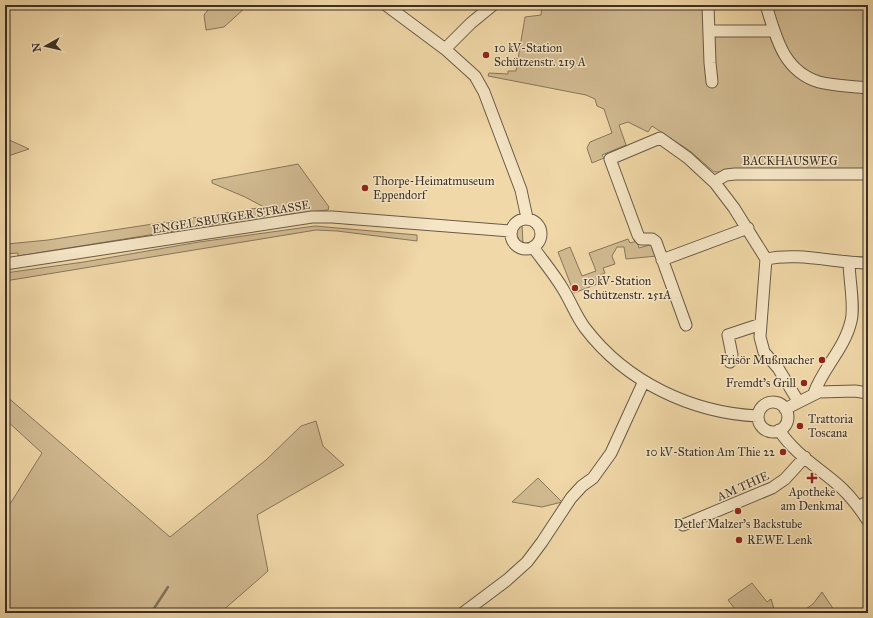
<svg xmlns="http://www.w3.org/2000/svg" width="873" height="618" viewBox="0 0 873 618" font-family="'IM FELL Great Primer',serif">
	<rect width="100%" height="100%" fill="#f1d8a8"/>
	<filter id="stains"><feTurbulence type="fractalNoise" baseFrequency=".005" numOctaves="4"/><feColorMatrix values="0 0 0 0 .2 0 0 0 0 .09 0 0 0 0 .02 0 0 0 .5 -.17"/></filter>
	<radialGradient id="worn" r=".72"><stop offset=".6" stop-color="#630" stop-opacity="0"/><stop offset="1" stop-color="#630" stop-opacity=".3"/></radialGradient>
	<path fill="#d2bb92" stroke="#87765c" d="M212 5H245L246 7 224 27 206 30 204 15Z
		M542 5H707L708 32 775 33 767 5H868V169L714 172 690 151 652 126 648 132 628 122 619 125 626 145 602 155 604 158 592 163 587 148 590 142 612 133 604 109 597 106 595 99 586 95 488 76 489 73 508 74V71H516L525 17 541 15Z
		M5 138 29 149 5 157Z
		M298 164 329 207 328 210 279 215 245 197 212 183V180Z
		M258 208 268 213V216L18 256V253L5 254V240L7 244 48 240Z
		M522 224 523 244 517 240C514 234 515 227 522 224Z
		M315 226 417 235V241L337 231 316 230 5 281V273L84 262 199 242Z
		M628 239 630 243 637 241 639 248 653 244 657 256 626 259 624 247H617L612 256 615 264 603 268 605 273 598 276 600 283 574 293 558 252 570 247 582 276 596 271 589 253Z
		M5 395 170 537 266 460 301 426 316 421 323 446 344 465 257 515 268 571 220 613H5V512L42 453 5 419Z
		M538 478 562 502 542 507 512 502Z
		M752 583 767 602 771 599 774 609 786 610 787 613H738L728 600Z
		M822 592 836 613H800L813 604Z"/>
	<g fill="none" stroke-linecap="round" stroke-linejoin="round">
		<path stroke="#83735a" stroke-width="2.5" d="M151 613 168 587"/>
		<defs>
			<path id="minor" d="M386 5 445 49 475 76 484 92 521 190 527 218
				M708 5 710 63 712 82
				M766 5C776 37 783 71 819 82 834 86 852 86 868 88
				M709 31H774
				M445 49 471 23 493 5
				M714 182 726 175 735 174H868
				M511 234a15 15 0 1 1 30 0a15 15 0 1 1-30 0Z
				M533 247C543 261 554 274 563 289 571 302 576 316 585 328 626 382 692 413 758 416
				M766 259C800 252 834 263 868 263
				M662 260 748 228
				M5 264 312 217H332L511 231
				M686 325 656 242 652 239H641L638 235 610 159 660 138 688 158 715 183 734 208 766 259 760 337 764 352 778 368 798 401
				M730 362 732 355 728 335 761 324
				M814 393C823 368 845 348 851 321 855 307 849 278 849 262
				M758 417a15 15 0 1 1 30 0a15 15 0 1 1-30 0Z
				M785 409 819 392 855 391 868 393
				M779 430C793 452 817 467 836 483 849 494 859 507 868 521
				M859 507 868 501
				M683 525 772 488 785 479 805 457
				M463 613 507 580 527 562 542 542 571 498 582 486 593 478 611 453 644 381"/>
		</defs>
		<use href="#minor" stroke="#695a46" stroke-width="13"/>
		<use href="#minor" stroke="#f6e6c6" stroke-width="11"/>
	</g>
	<g fill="#8f2418" stroke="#f6e6c6" stroke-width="1.5">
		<circle cx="486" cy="55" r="4"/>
		<circle cx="365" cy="188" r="4"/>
		<circle cx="575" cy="288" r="4"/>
		<circle cx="822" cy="360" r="4"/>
		<circle cx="804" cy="383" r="4"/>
		<circle cx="800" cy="426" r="4"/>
		<circle cx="783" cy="452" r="4"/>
		<path d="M810 472h4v4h4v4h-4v4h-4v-4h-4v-4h4z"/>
		<circle cx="738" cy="511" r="4"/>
		<circle cx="739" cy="540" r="4"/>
	</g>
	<g text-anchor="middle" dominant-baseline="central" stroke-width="3" stroke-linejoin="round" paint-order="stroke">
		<g font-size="12" fill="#3c3026" stroke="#f6e6c6" text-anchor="start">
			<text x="494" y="48">10 kV-Station<tspan x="494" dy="14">Schützenstr. 219 A</tspan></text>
			<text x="373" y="181">Thorpe-Heimatmuseum<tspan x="373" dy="14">Eppendorf</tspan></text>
			<text x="583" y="281">10 kV-Station<tspan x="583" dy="14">Schützenstr. 251A</tspan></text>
			<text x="814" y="360" text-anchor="end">Frisör Mußmacher</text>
			<text x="796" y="383" text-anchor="end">Fremdt's Grill</text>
			<text x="808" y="419">Trattoria<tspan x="808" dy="14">Toscana</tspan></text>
			<text x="775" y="452" text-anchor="end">10 kV-Station Am Thie 22</text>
			<text x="812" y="492" text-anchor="middle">Apotheke<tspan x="812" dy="14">am Denkmal</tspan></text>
			<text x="738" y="524" text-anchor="middle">Detlef Malzer's Backstube</text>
			<text x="747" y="540">REWE Lenk</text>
		</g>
		<g font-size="12" fill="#3c3026" stroke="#f6e6c6">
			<text x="790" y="161">BACKHAUSWEG</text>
			<text transform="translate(231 217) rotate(-9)">ENGELSBURGER STRASSE</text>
			<text transform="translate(743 486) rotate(-24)">AM THIE</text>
		</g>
	</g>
	<rect width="873" height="618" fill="none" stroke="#f1d8a8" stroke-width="20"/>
	<rect x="6" y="6" width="861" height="606" fill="none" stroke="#3c3026" stroke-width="2"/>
	<rect x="10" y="10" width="853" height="598" fill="none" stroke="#3c3026"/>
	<g transform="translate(46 46) rotate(262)" stroke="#f6e6c6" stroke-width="3" paint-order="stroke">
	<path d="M0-3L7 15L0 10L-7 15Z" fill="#3c3026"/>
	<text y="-6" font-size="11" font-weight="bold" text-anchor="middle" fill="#3c3026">N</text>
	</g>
	<rect width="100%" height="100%" filter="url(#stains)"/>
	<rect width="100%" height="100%" fill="url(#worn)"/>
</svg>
